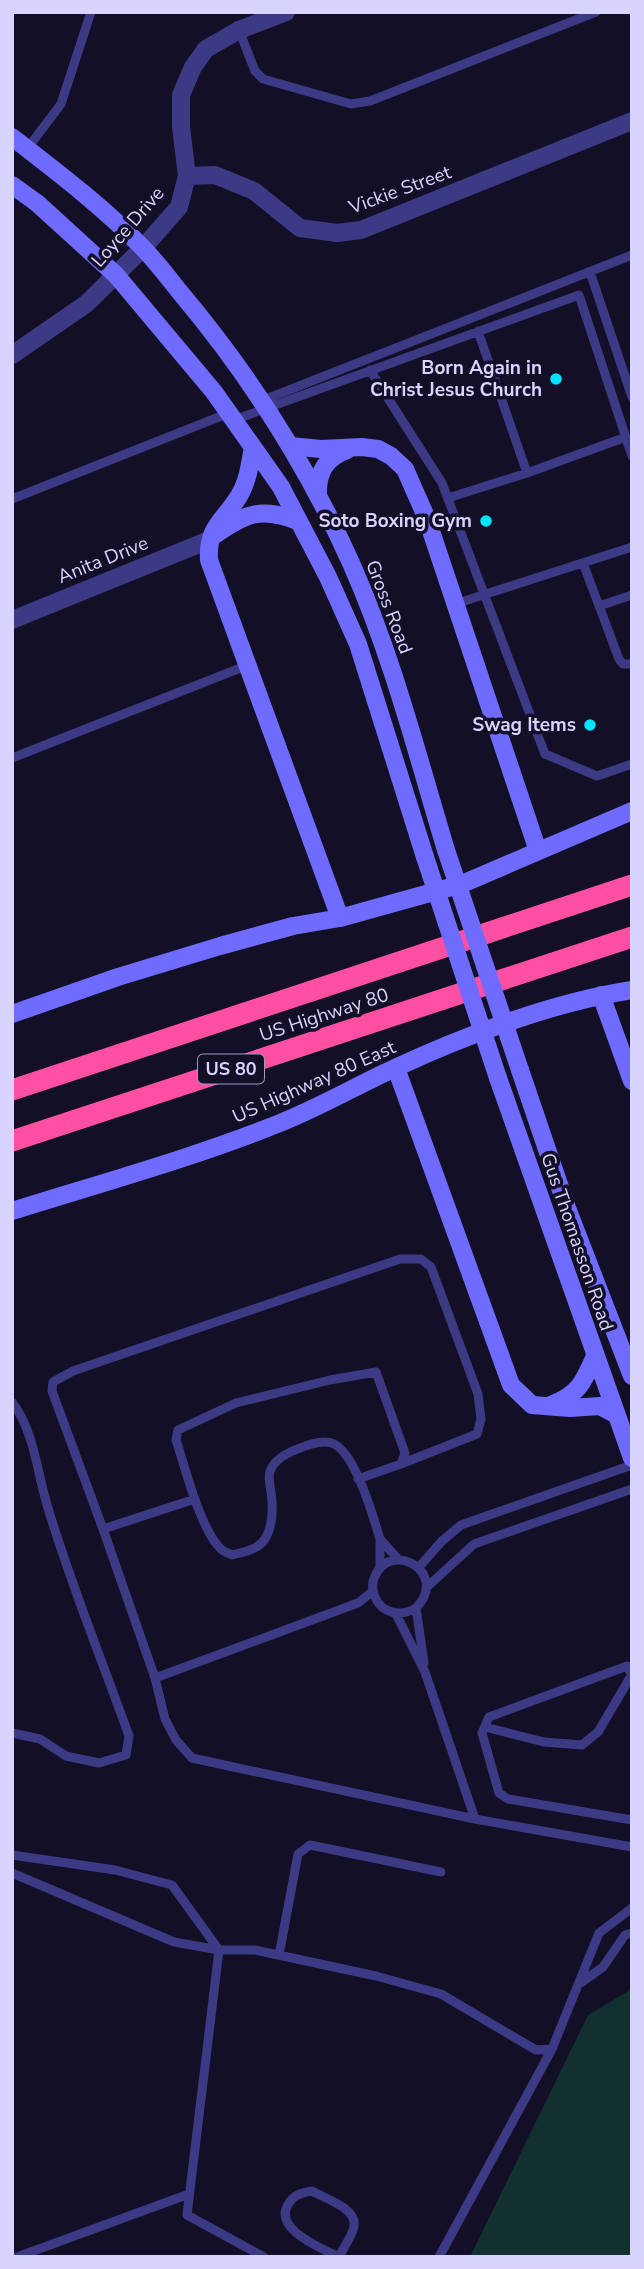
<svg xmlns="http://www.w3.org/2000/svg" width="644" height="2269" viewBox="0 0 644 2269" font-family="'Nunito Sans',sans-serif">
	<rect width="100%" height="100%" fill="#130f26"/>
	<path fill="#12302f" d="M632 1989V2257H470L588 2015Z"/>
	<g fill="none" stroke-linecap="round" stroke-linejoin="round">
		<path stroke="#3d3a85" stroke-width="9" d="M239 30 255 71 263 79 351 104 370 101 596 12
			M27 149 61 104 91 12
			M590 272 632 397
			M370 370 442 483 545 754 597 776 632 764
			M261 401 632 255
			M234 420 579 295 632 456
			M527 473 626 437
			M448 498 527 473 478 331
			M12 499 229 413
			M583 563 619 659 623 664H632
			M455 604 632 547
			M599 606 632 595
			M12 758 248 665
			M12 1402C35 1432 37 1474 48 1508 71 1585 102 1660 129 1736L126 1755 99 1763 66 1756 40 1739 12 1733
			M358 1479 401 1464 405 1453 376 1372 330 1380 236 1403 178 1430 176 1440C185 1467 201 1532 222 1550 225 1552 228 1553 232 1555 243 1552 258 1550 265 1539 273 1526 273 1507 271 1492 270 1486 268 1478 270 1471 275 1458 291 1451 303 1447 312 1443 326 1440 334 1444 356 1455 373 1516 380 1539
			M195 1499 103 1529 52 1391 53 1382 73 1371 400 1259H421L431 1267 478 1394 481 1419 477 1434 401 1464
			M103 1529 155 1678
			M419 1567 442 1541 461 1525 632 1465
			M380 1568V1539L398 1559
			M427 1587 474 1544 632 1489
			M373 1591 358 1603 155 1678 165 1719 176 1740 192 1758 475 1819
			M416 1608C401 1617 382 1614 375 1597 372 1590 372 1582 375 1576 391 1539 450 1573 416 1608L424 1663
			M396 1614 425 1672 475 1819 632 1847
			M632 1675 627 1666 489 1717 482 1733 499 1793 508 1799 632 1820
			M485 1727 544 1742 582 1745 598 1732 631 1676
			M12 1855 115 1870 172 1885 219 1950 187 2215 264 2257
			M12 1873 174 1942 219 1950H255L376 1976 441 1994 536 2050 552 2049 599 1933 632 1908
			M279 1955 298 1854 310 1845 441 1872
			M582 1982 603 1967 625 1935 632 1933
			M312 2191C324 2198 357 2208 354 2226 353 2235 343 2248 339 2257 322 2248 271 2229 289 2203 294 2195 303 2192 312 2191Z
			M17 2257 189 2194
			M439 2257 552 2049"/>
		<path stroke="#3d3a85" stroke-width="18" d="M187 176 215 175 254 191 300 228 337 233 361 230 632 121
			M12 355 86 304 143 248 179 207 187 176 181 127V95L193 67 206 49 239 30 286 12
			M12 620 209 540"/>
		<path stroke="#6f6bff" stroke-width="18" d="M12 137C57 172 102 206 141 246 155 260 167 276 179 291 248 373 307 465 351 563 392 655 417 754 446 850
			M12 185 37 203 116 275 214 392 281 487 328 577 358 644 425 857
			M290 446 321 449 362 447 378 449 391 456 405 469 427 519 538 851
			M253 447C250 464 248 481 239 496 224 521 207 526 209 560L340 918
			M318 496C317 473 325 458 347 450
			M215 535C246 513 261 507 298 521
			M601 995 632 1081
			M12 1014 118 977 220 946 293 926 340 918 462 884 632 811
			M396 1068 511 1385 532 1405 570 1408 600 1406 615 1414
			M520 1070 567 1208 632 1376
			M498 1078 632 1458
			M12 1211C101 1183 193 1158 280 1123 320 1107 356 1086 395 1068 466 1035 554 1002 632 990
			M551 1405C579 1394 583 1383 595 1356"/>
		<path stroke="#ff4fa3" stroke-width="21" d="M12 1090 632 885
			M12 1141 632 937"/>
		<path stroke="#6f6bff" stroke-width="18" d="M446 850 520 1070
			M425 857 498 1078"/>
	</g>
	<g fill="#00e5ff" stroke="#130f26" stroke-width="2.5">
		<circle cx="556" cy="379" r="7"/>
		<circle cx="486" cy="521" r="7"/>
		<circle cx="590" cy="725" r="7"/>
	</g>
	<g text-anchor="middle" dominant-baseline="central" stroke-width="7" stroke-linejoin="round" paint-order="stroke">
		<rect fill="#130f26" stroke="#9e99be" stroke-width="2" x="198" y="1054.5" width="66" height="29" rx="5"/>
		<g font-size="18" font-weight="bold" fill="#d9d4ff">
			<text x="231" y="1069">US 80</text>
		</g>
		<g font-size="19" fill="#d9d4ff" stroke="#130f26">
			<text transform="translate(400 190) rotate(-20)">Vickie Street</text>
			<text transform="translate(128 227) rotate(-49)">Loyce Drive</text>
			<text transform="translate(103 560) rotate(-22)">Anita Drive</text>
			<text transform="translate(389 607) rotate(69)">Gross Road</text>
			<text transform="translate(324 1015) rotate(-18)">US Highway 80</text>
			<text transform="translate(314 1082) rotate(-24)">US Highway 80 East</text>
			<text transform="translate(577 1242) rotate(71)">Gus Thomasson Road</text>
		</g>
		<g font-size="19" font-weight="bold" fill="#d9d4ff" stroke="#130f26" text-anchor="end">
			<text x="542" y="368">Born Again in<tspan x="542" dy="22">Christ Jesus Church</tspan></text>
			<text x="472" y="521">Soto Boxing Gym</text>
			<text x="576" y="725">Swag Items</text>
		</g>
	</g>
	<rect width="644" height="2269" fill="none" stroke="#d9d4ff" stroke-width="28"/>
</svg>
